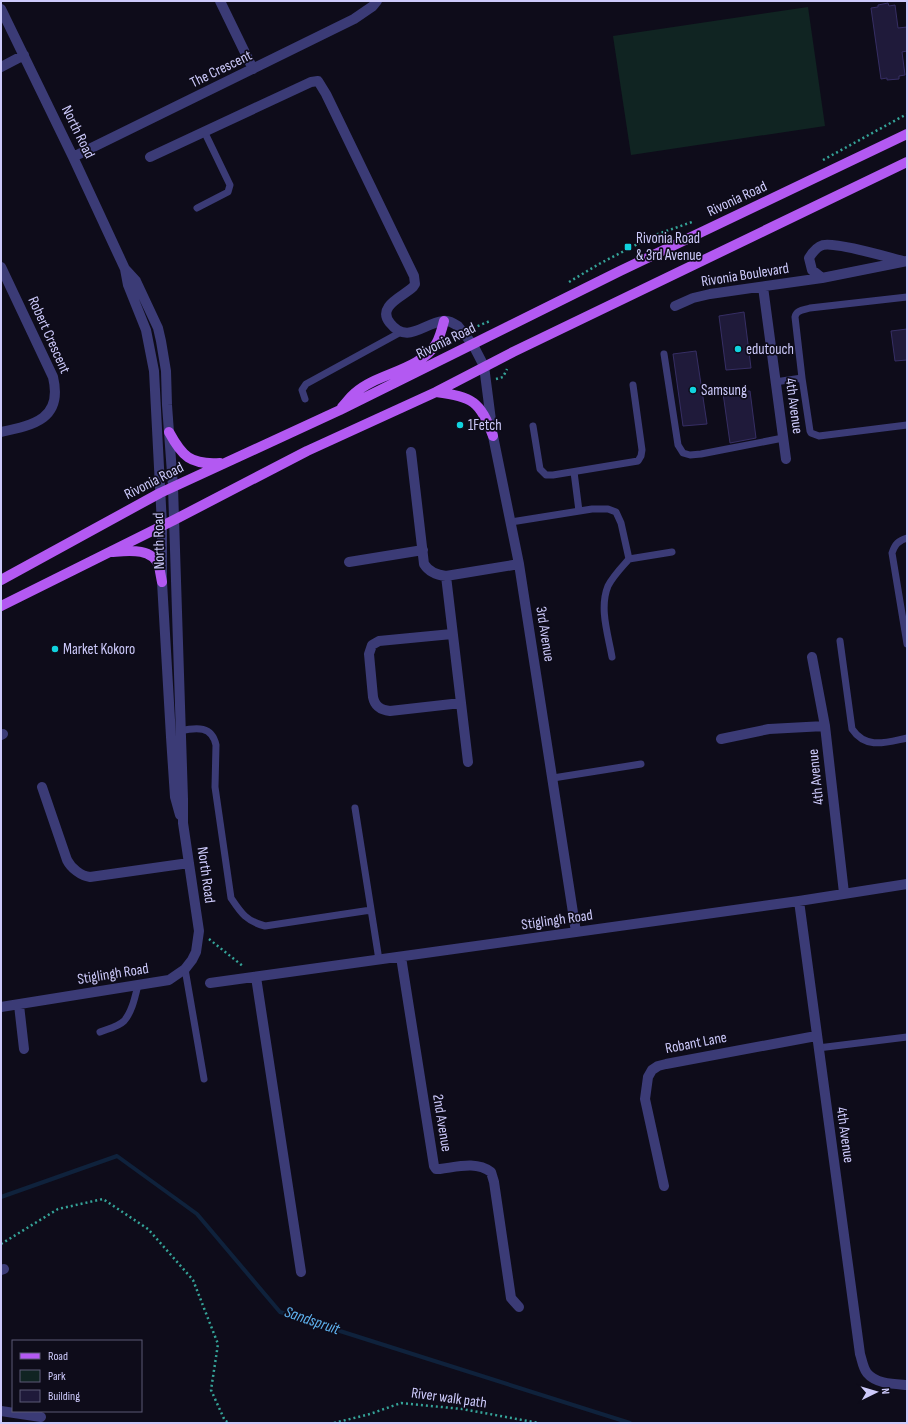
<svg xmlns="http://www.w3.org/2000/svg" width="908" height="1424" viewBox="0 0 908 1424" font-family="'Sofia Sans Condensed',sans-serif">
	<rect width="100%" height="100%" fill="#0e0c1a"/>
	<path fill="#102422" d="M808 7 825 126 631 155 613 36Z"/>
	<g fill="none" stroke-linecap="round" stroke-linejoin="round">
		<path stroke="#0f223c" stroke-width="4" d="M1 1197 117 1156 197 1214 280 1312 630 1423"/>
	</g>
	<path fill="#1f1a3a" stroke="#362e64" d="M888 3 889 6 895 5 898 28 907 27V51L902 52 905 75 899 76V79L887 80V78L881 79 871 8 878 7V5Z
		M744 312 751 368 726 370 719 316Z
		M907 329V360L895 361 891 331Z
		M696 351 707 424 683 426 673 354Z
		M750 391 756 438 730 443 723 393Z"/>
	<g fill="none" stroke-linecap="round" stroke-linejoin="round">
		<path stroke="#35a398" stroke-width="2.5" stroke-dasharray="2 3" stroke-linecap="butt" d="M823 160 907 114
			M569 282 599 264 655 235 692 222
			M473 328 490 321
			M496 379 503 377 507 369
			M209 939 244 967
			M1 1244 58 1209 103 1199 148 1229 193 1280 218 1344 211 1390 225 1421 230 1423
			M334 1423 370 1414 401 1403 462 1409 539 1423"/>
		<path stroke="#3b3b76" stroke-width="7" d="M197 208 228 192 230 185 204 131
			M664 354 678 445 683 453 690 455 701 454 783 438
			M802 378 795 317C796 310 804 310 810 308L907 297
			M775 382 802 378 810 431 811 433 819 436 907 425
			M305 399 302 390 306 384 401 332
			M533 426 540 469 546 475H553L638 461 641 456 642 450 633 385
			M574 472 579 511
			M511 522 592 509H608L616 512 621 523 629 559C622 567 613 576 608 586 599 608 608 634 612 657
			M907 538C898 541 895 544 892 553L907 644
			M629 559 672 552
			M840 641 852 729C866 750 887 742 907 738
			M180 731C197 727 212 726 216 745L215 787 231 898C241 913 246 921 265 926L371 910
			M553 778 641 764
			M355 808 379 960
			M185 969 204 1079
			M100 1032C107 1029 118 1027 124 1021 132 1012 135 997 138 985
			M818 1048 907 1037"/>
		<path stroke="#3b3b76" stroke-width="10" d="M220 1 253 69
			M1 9 73 157 125 269 128 285 146 330 154 371 162 525V582L171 737 175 797 180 815
			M1 67 24 55
			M73 157 354 19 373 6 377 1
			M150 157 311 82 318 81 326 94 414 276 415 284 413 287C404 296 376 306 390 323 407 345 424 323 443 321 448 320 453 323 458 326L473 345 484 366 493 436 519 564 576 932
			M1 267 53 377C63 419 34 425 1 432
			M822 278 812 270 809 258C812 253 816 247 823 245 836 242 887 257 903 261
			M763 287 786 459
			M675 306 693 298 710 294 822 278 907 261
			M411 452 424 564C429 572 436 575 446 576L519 564
			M349 562 423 550
			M446 576 468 762
			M452 634 379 641 372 645 369 654 373 697C375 707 381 710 390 711L461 703
			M812 657 825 726 844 893
			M1 735 3 734
			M721 739 769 729 825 726
			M42 787 67 860C71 868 81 876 90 877L189 863
			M799 901 860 1354C862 1360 863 1368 867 1373 876 1384 894 1384 907 1385
			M401 957 434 1166 436 1169H440C457 1167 476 1161 491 1172L494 1182 511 1298 519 1307
			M256 977 301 1272
			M210 983 799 901 907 884
			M19 1005 24 1049
			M1 1007 169 980 185 969 192 960 196 952 199 931 183 823V799L173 487 167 405 166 371 161 341 158 328 136 281 125 269
			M664 1186 645 1099 648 1077 652 1070 658 1066 666 1064 816 1036
			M1 1270 4 1269
			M1 1411 41 1417"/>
		<path stroke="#b359f2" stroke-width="10" d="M436 392C473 397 480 401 493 436
			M342 407C346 403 350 397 355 393 377 373 419 371 436 344 440 337 442 329 444 321
			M169 432C182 456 190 465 220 463
			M111 552C127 551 152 547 159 566 160 571 161 577 162 582
			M1 580 160 493 340 410 620 271 907 134
			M1 606 174 520 307 451 436 392 513 352 907 162"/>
	</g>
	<g fill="#11d3df" stroke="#0e0c1a" stroke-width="1.5">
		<rect x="624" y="243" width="8" height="8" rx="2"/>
		<circle cx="738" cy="349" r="4"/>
		<circle cx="693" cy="390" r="4"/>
		<circle cx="460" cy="425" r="4"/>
		<circle cx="55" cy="649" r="4"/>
	</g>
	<g text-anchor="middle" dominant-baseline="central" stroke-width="3.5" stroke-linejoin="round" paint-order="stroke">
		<g font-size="15" fill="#cdcafb" stroke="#0e0c1a">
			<text transform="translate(221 69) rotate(-26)">The Crescent</text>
			<text transform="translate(78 132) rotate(64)">North Road</text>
			<text transform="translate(737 199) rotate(-25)">Rivonia Road</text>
			<text transform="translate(745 275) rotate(-9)">Rivonia Boulevard</text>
			<text transform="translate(49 335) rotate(66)">Robert Crescent</text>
			<text transform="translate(446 341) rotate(-26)">Rivonia Road</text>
			<text transform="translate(794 406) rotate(82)">4th Avenue</text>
			<text transform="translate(154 481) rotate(-27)">Rivonia Road</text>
			<text transform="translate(159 541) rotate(-91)">North Road</text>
			<text transform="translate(545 634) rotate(81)">3rd Avenue</text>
			<text transform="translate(816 777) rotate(-96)">4th Avenue</text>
			<text transform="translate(206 875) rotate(82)">North Road</text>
			<text transform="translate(557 920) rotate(-8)">Stiglingh Road</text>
			<text transform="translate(113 974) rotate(-9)">Stiglingh Road</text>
			<text transform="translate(696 1043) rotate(-11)">Robant Lane</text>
			<text transform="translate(442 1123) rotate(81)">2nd Avenue</text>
			<text transform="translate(845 1135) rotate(82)">4th Avenue</text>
			<text transform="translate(449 1398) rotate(8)">River walk path</text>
		</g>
		<g font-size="15" fill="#cdcafb" stroke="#0e0c1a" text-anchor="start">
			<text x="636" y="238">Rivonia Road<tspan x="636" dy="17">&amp; 3rd Avenue</tspan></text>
			<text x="746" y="349">edutouch</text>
			<text x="701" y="390">Samsung</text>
			<text x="468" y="425">1Fetch</text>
			<text x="63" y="649">Market Kokoro</text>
		</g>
		<g font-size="16" font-style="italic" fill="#60b5f3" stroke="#0e0c1a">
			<text transform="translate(312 1321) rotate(19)">Sandspruit</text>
		</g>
	</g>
	<rect width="908" height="1424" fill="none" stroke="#cdcafb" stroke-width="4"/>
	<rect x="12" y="1340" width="130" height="72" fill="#0e0c1a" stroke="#5a5874"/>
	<rect x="20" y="1353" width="20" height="6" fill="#b359f2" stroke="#5a5874"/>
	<text x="48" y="1360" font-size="12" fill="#cdcafb">Road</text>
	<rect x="20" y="1370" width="20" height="12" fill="#102422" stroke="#5a5874"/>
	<text x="48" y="1380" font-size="12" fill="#cdcafb">Park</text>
	<rect x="20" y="1390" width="20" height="12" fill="#1f1a3a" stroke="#5a5874"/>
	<text x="48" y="1400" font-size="12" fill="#cdcafb">Building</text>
	<g transform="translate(876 1392) rotate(85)" stroke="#0e0c1a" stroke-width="3" paint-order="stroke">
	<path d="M0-3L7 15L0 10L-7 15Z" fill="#cdcafb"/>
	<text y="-6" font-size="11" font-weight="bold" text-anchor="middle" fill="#cdcafb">N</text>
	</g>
</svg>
